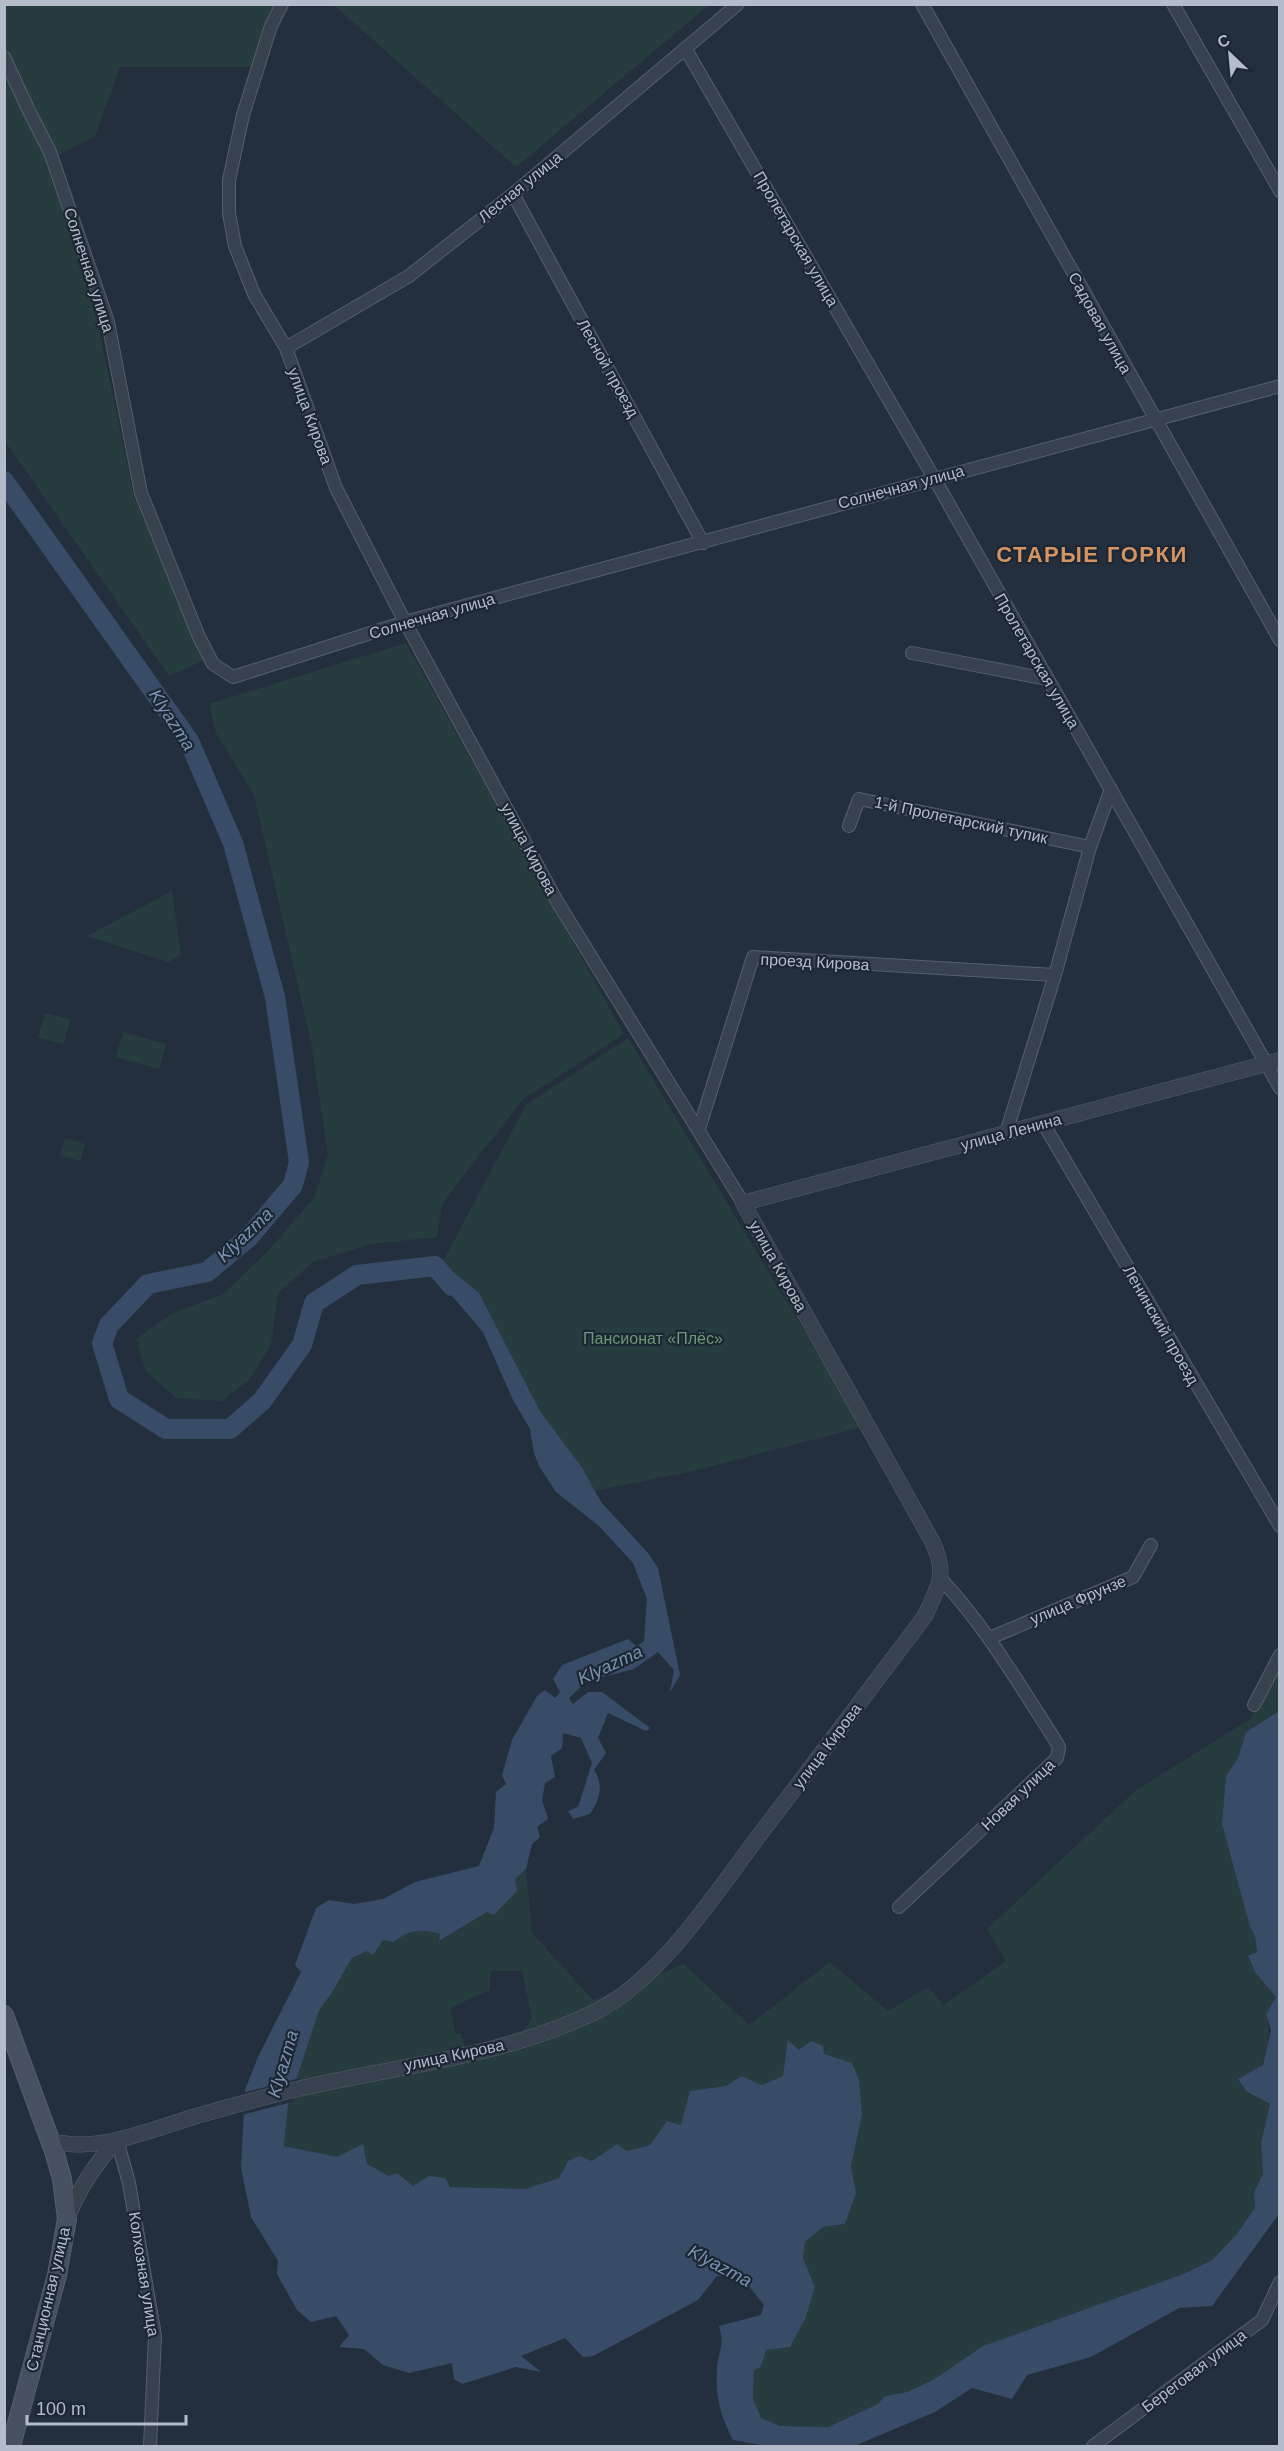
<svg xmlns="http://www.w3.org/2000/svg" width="1284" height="2451" viewBox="0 0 1284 2451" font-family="Helvetica,sans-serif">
	<rect width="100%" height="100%" fill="#242f3e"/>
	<path fill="#263c3f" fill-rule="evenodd" d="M4 5H278L252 67H120L95 136 48 161 88 277 134 497 205 660 169 676 5 441Z
		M334 5H709L516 167Z
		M406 643 624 1034 522 1100 442 1204 437 1237 371 1244 313 1262 278 1293 271 1345 249 1380 221 1401 177 1398 146 1372 136 1339 174 1312 222 1295 267 1252 314 1198 328 1155 311 1042 254 795 216 733 209 704Z
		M172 891 181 955 168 962 87 936Z
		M45 1013 70 1019 64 1044 38 1038Z
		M123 1032 166 1044 159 1069 116 1057Z
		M628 1038 862 1427 693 1471 595 1491 583 1469 540 1411 479 1293 442 1263 526 1105Z
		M65 1138 85 1144 80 1161 60 1155Z
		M1279 1662V1711L1246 1732 1238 1758 1226 1776 1222 1824 1250 1927 1255 1936 1257 1952 1248 1957 1255 1972 1276 1997 1266 2014C1274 2043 1262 2067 1247 2093L1270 2104 1261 2143 1263 2175 1254 2192 1255 2208 1236 2235 1212 2260 1186 2273 983 2346 933 2380 907 2392 885 2396 879 2404 828 2427 781 2426 761 2418 753 2399 754 2369 761 2367 765 2350 815 2287 803 2258 805 2242 823 2227 845 2224 856 2193 851 2166 862 2115 783 2076 762 2085 741 2076 726 2086 691 2091 681 2125 667 2121 650 2145 627 2151 617 2145 592 2161 579 2157 568 2161 559 2178 525 2189 413 2186 397 2173 389 2176 367 2164 284 2146 288 2105 319 2010 331 1994 352 1958 383 1940 394 1942C409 1930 420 1928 440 1934V1941L487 1912 514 1879 526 1869 532 1933 593 2000 684 1964 749 2025 830 1962 888 2011 928 1987 944 2005 1006 1961 987 1929 1135 1791 1250 1719ZM490 1971H522L532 2018 524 2030 465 2048 461 2033 456 2034 450 2008 490 1990Z"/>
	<path fill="#394c67" d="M442 1263 479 1293 540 1411 583 1469 601 1502 648 1553 658 1568 680 1675 670 1692 674 1670 658 1652 634 1669 587 1681 569 1698 573 1704 588 1692H602L650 1728 646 1731 608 1713 598 1738 606 1753 594 1770C604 1785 600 1799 590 1814L573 1819 568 1811 578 1807 592 1763 581 1738 563 1733 562 1748 551 1756 555 1777 545 1783 542 1800 548 1819 537 1827 540 1837 532 1844 526 1869 515 1879 517 1891 494 1915 487 1912 439 1941 440 1934C420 1928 409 1930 394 1942L383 1940 373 1955 367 1951 352 1958 331 1994 319 2010 288 2105 284 2146 337 2157 363 2144 367 2164 389 2176 397 2173 413 2186 429 2176 445 2178 450 2187 525 2189 559 2178 568 2161 579 2156 592 2161 617 2144 627 2151 650 2145 667 2121 681 2125 690 2091 726 2086 741 2076 762 2085 783 2076 788 2040 799 2050 811 2041 823 2046 824 2054 852 2063 859 2080 862 2115 851 2166 856 2193 845 2224 823 2227 805 2242 803 2258 815 2287 805 2319 790 2347 766 2350 761 2367 754 2370 753 2399 761 2418 781 2426 828 2427 878 2404 885 2396 907 2392 933 2380 983 2346 1186 2273 1212 2260 1236 2235 1255 2208 1254 2192 1263 2174 1261 2143 1270 2104 1247 2092 1238 2079 1263 2065 1271 2030 1266 2014 1276 1997 1255 1972 1248 1956 1257 1952 1255 1936 1250 1927 1222 1824 1226 1776 1238 1758 1246 1732 1279 1711V2214L1212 2306 1179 2308 1091 2357 1027 2375 1012 2399 972 2388 935 2412 854 2446H766L733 2440C720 2414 715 2397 717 2367 719 2349 725 2346 719 2326L761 2315 764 2305 743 2279 717 2276 698 2300 593 2356 583 2357 565 2338 521 2356 541 2372 516 2367 462 2384 454 2379 452 2363 409 2373 383 2365 364 2349 339 2347 349 2335 336 2316 311 2322 297 2310 277 2274 278 2261 251 2217 241 2168 245 2090 258 2057 301 1972 295 1965 316 1908 329 1900 354 1904 383 1899 415 1882 479 1866 494 1828 496 1792 506 1784 502 1775 512 1740 537 1696 545 1690 555 1698 560 1692 553 1679 562 1665 628 1639 637 1647 644 1641 647 1599 633 1563 599 1526 556 1492 539 1466 534 1453 530 1429 512 1398 483 1332 429 1269Z"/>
	<path fill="#242f3e" d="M300 2078 292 2102 241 2115 242 2093Z"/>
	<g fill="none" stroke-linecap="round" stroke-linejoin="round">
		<path stroke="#394c67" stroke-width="20" d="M4 481 189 741 233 843 275 997 299 1162 293 1185 249 1237 207 1272 148 1284 109 1325 102 1343 119 1399 166 1429H230L262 1401 302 1345 314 1303 357 1275 435 1266 452 1286"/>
		<defs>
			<path id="minor" d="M282 4 271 26 243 115 229 180V213L235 246 254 294 286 348 336 488 405 622 558 903 743 1203
				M922 4 1280 640
				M1173 4 1280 191
				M685 48 934 478 1280 1088
				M4 57 29 111 50 152 108 322 141 493 199 637 213 664 233 677 405 622 1280 386
				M513 194 703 543
				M286 348 409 276 513 194 738 4
				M912 653 1047 679
				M849 826 859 799 1090 847
				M1043 1123 1280 1526
				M699 1129 753 957 1055 975
				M1006 1133 1055 975 1090 847 1111 789
				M990 1638 1133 1577 1151 1545
				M1254 1705 1280 1655
				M899 1907 1057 1758 1059 1747 1055 1740C1019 1684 986 1627 941 1579
				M117 2140 129 2183 155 2336 150 2446
				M1093 2446 1262 2320 1280 2282"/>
			<path id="tertiary" d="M51 2141C98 2153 148 2131 193 2117 221 2109 249 2101 277 2094 382 2067 498 2060 597 2011 663 1977 716 1892 761 1833 816 1761 870 1689 925 1616 939 1584 948 1575 932 1541L743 1203 1280 1060
				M67 2219C79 2188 95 2164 117 2140"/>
			<path id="secondary" d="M4 2015 54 2151 62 2179 67 2219 57 2275 11 2446"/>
		</defs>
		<use href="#minor" stroke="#565f6c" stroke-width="14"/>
		<use href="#tertiary" stroke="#565f6c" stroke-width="16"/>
		<use href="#secondary" stroke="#565f6c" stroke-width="20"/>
		<use href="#minor" stroke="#38414e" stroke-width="12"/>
		<use href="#tertiary" stroke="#38414e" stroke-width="15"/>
		<use href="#secondary" stroke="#465061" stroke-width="18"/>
	</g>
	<g text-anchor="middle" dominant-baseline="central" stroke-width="4.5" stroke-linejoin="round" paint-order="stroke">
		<g font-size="16" fill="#b4bcc9" stroke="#1d2633">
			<text transform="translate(520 187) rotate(-39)">Лесная улица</text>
			<text transform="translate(796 239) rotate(60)">Пролетарская улица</text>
			<text transform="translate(89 270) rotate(72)">Солнечная улица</text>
			<text transform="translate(1100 323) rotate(61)">Садовая улица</text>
			<text transform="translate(608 368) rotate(61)">Лесной проезд</text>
			<text transform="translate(310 416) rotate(70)">улица Кирова</text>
			<text transform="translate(901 487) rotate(-15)">Солнечная улица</text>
			<text transform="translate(432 616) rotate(-16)">Солнечная улица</text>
			<text transform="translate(1037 661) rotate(60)">Пролетарская улица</text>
			<text transform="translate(961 820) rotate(12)">1-й Пролетарский тупик</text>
			<text transform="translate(529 849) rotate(62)">улица Кирова</text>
			<text transform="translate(815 962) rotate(3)">проезд Кирова</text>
			<text transform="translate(1011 1132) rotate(-15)">улица Ленина</text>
			<text transform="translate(778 1266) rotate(61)">улица Кирова</text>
			<text transform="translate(1161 1325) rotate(60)">Ленинский проезд</text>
			<text transform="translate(1078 1600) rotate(-23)">улица Фрунзе</text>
			<text transform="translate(827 1746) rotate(-53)">улица Кирова</text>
			<text transform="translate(1018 1795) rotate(-44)">Новая улица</text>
			<text transform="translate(454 2055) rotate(-12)">улица Кирова</text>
			<text transform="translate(144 2274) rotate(81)">Колхозная улица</text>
			<text transform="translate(48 2299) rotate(-77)">Станционная улица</text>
			<text transform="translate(1194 2371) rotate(-37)">Береговая улица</text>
		</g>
		<g font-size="16" fill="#6b9a76" stroke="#1d2633">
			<text x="653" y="1338">Пансионат «Плёс»</text>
		</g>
		<g font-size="18" font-style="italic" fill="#7c92b1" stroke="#1d2633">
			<text transform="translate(172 720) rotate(57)">Klyazma</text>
			<text transform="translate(245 1235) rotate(-44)">Klyazma</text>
			<text transform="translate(610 1665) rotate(-25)">Klyazma</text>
			<text transform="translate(283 2064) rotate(-74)">Klyazma</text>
			<text transform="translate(720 2266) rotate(28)">Klyazma</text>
		</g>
		<g font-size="22" font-weight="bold" letter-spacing="1.5" fill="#d59563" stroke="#1d2633">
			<text x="1092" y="554">СТАРЫЕ ГОРКИ</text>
		</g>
	</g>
	<rect width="1284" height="2451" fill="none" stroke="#b4bcc9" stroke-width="12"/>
	<g transform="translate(1230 54) rotate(334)" stroke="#1d2633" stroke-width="4.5" paint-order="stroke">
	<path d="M0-4.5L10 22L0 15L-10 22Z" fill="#b4bcc9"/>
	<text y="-9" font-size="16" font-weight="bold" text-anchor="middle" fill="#b4bcc9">С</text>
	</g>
	<path d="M27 2415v9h159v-9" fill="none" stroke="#b4bcc9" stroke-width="3"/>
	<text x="36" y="2415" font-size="18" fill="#b4bcc9" stroke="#1d2633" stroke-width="4.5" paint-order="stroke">100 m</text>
</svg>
